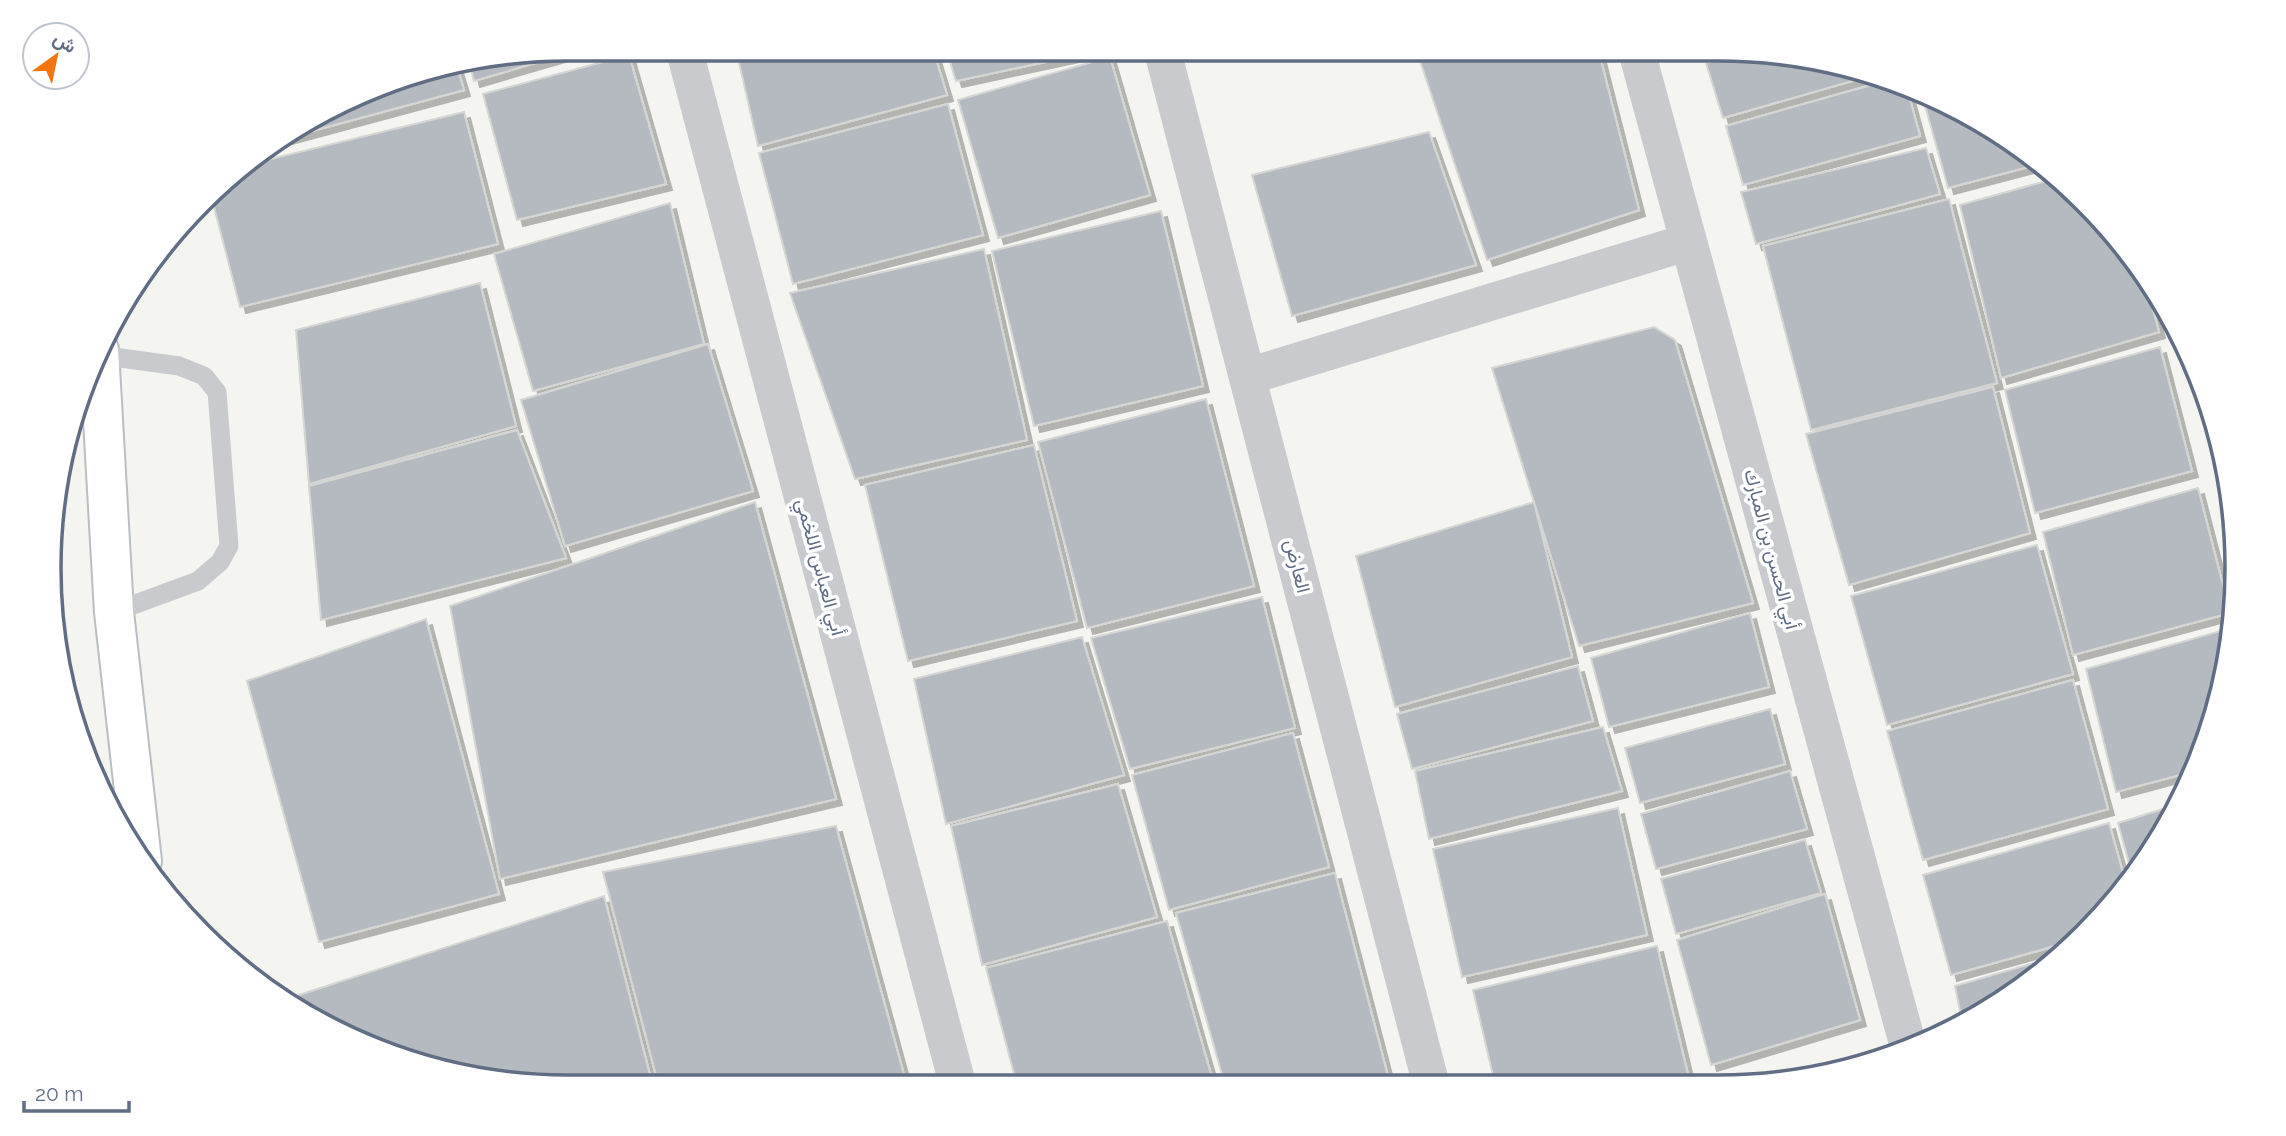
<svg xmlns="http://www.w3.org/2000/svg" width="2286" height="1136" viewBox="0 0 2286 1136" font-family="Raleway,Vazirmatn,sans-serif">
	<defs>
		<filter id="shadow"><feDropShadow dx="6" dy="6" stdDeviation="0" flood-color="#0004"/></filter>
	</defs>
	<rect width="100%" height="100%" fill="#f4f5f0"/>
	<path fill="#b5bac0" stroke="#d5d6d3" stroke-width="2" filter="url(#shadow)" d="M568 49H583L474 81 470 65Z
		M736 49H933L947 95 758 146Z
		M946 49H1106L956 81Z
		M1416 49H1598L1639 210 1487 260Z
		M1746 52 1820 59 1873 75 1723 118 1706 63Z
		M629 55 666 184 517 220 483 94Z
		M1110 57 1150 195 998 238 958 100Z
		M457 67 464 90 286 138 401 77Z
		M1889 80 1906 85 1920 136 1743 185 1726 126Z
		M1921 91 2007 137 2040 164 1948 188Z
		M948 104 983 235 793 284 759 153Z
		M464 112 498 244 240 307 212 199 242 166Z
		M1429 132 1476 265 1292 316 1252 175Z
		M1926 148 1940 194 1756 244 1741 192Z
		M2057 178 2085 201 2143 272 2159 332 2001 378 1960 205Z
		M1949 199 1997 383 1811 430 1763 246Z
		M670 203 704 344 533 391 494 254Z
		M1161 211 1203 386 1034 426 992 251Z
		M984 249 1027 440 855 479 790 293Z
		M480 283 516 426 309 484 296 330Z
		M1654 327 1675 340 1753 603 1579 646 1492 368Z
		M708 344 753 491 565 546 521 400Z
		M2160 347 2192 471 2035 513 2005 390Z
		M1993 387 2030 533 1849 585 1806 434Z
		M1206 399 1254 586 1087 628 1038 442Z
		M517 430 566 558 321 620 309 486Z
		M1034 445 1077 621 908 661 865 485Z
		M2198 488 2230 613 2073 655 2043 532Z
		M755 502 836 799 500 879 450 606Z
		M1534 502 1572 657 1395 707 1356 556Z
		M2037 545 2073 674 1887 725 1851 596Z
		M1262 597 1295 728 1130 769 1091 638Z
		M1750 613 1769 687 1609 727 1591 658Z
		M426 619 499 894 319 942 247 681Z
		M2231 628 2227 670 2195 771 2116 792 2086 669Z
		M1082 637 1124 775 946 824 914 679Z
		M1578 666 1593 721 1412 769 1397 714Z
		M2073 680 2108 809 1923 860 1887 731Z
		M1770 709 1785 764 1640 803 1625 748Z
		M1603 727 1622 791 1429 839 1415 771Z
		M1293 733 1329 867 1169 910 1132 775Z
		M1790 771 1807 829 1656 869 1641 814Z
		M1118 784 1157 917 982 965 951 826Z
		M2176 805 2133 878 2118 823Z
		M1618 808 1647 935 1462 977 1433 849Z
		M2109 823 2127 887 2073 941 1951 975 1923 875Z
		M836 826 907 1086 659 1087 603 872Z
		M1805 840 1821 893 1676 934 1661 879Z
		M1335 873 1390 1084 1225 1085 1176 913Z
		M1825 894 1860 1020 1711 1065 1677 940Z
		M604 896 653 1087H568L466 1077 369 1047 301 1005 299 995Z
		M1167 921 1214 1085H1017L986 968Z
		M1657 946 1690 1083 1495 1084 1473 990Z
		M2058 956 2034 980 1962 1021 1955 986Z"/>
	<g fill="none" stroke-linecap="round" stroke-linejoin="round">
		<defs>
			<path id="secondary" d="M99 350 114 612 142 861"/>
		</defs>
		<use href="#secondary" stroke="#babdc2" stroke-width="42"/>
		<path stroke="#c8cace" stroke-width="19" d="M99 355 179 366 204 376 217 392 229 546 220 562 198 581 114 612"/>
		<path stroke="#c8cace" stroke-width="37" d="M684 49 958 1086
			M1162 49 1431 1084
			M1636 49 1909 1049
			M1249 376 1688 242"/>
		<use href="#secondary" stroke="#fff" stroke-width="38"/>
	</g>
	<g text-anchor="middle" dominant-baseline="central" stroke-width="7" stroke-linejoin="round" paint-order="stroke">
		<g font-size="19" fill="#606d84" stroke="#fff">
			<text transform="translate(1772 549) rotate(75)">أبي الحسن بن المبارك</text>
			<text transform="translate(1298 566) rotate(76)">العارض</text>
			<text transform="translate(821 567) rotate(75)">أبي العباس اللخمي</text>
		</g>
	</g>
	<path d="M0 0H2286V1136H0ZM568 61H1718A507 507 0 0 1 2225 568V568A507 507 0 0 1 1718 1075H568A507 507 0 0 1 61 568V568A507 507 0 0 1 568 61Z" fill="#fff" fill-rule="evenodd"/>
	<path fill="none" stroke="#606d84" stroke-width="3.5" d="M568 61H1718A507 507 0 0 1 2225 568V568A507 507 0 0 1 1718 1075H568A507 507 0 0 1 61 568V568A507 507 0 0 1 568 61Z"/>
	<g transform="translate(56 56) rotate(33)"><circle r="33" fill="#ffffff" stroke="#bfc5ce" stroke-width="2"/>
	<path d="M0-5L12 26L0 18L-12 26Z" fill="#f47510"/>
	<text y="-10" font-size="19" font-weight="bold" text-anchor="middle" fill="#606d84">ش</text>
	</g>
	<path d="M24 1101v10h105v-10" fill="none" stroke="#606d84" stroke-width="3.5"/>
	<text x="35" y="1101" font-size="21" fill="#606d84" stroke="#ffffff" stroke-width="5" paint-order="stroke">20 m</text>
</svg>
